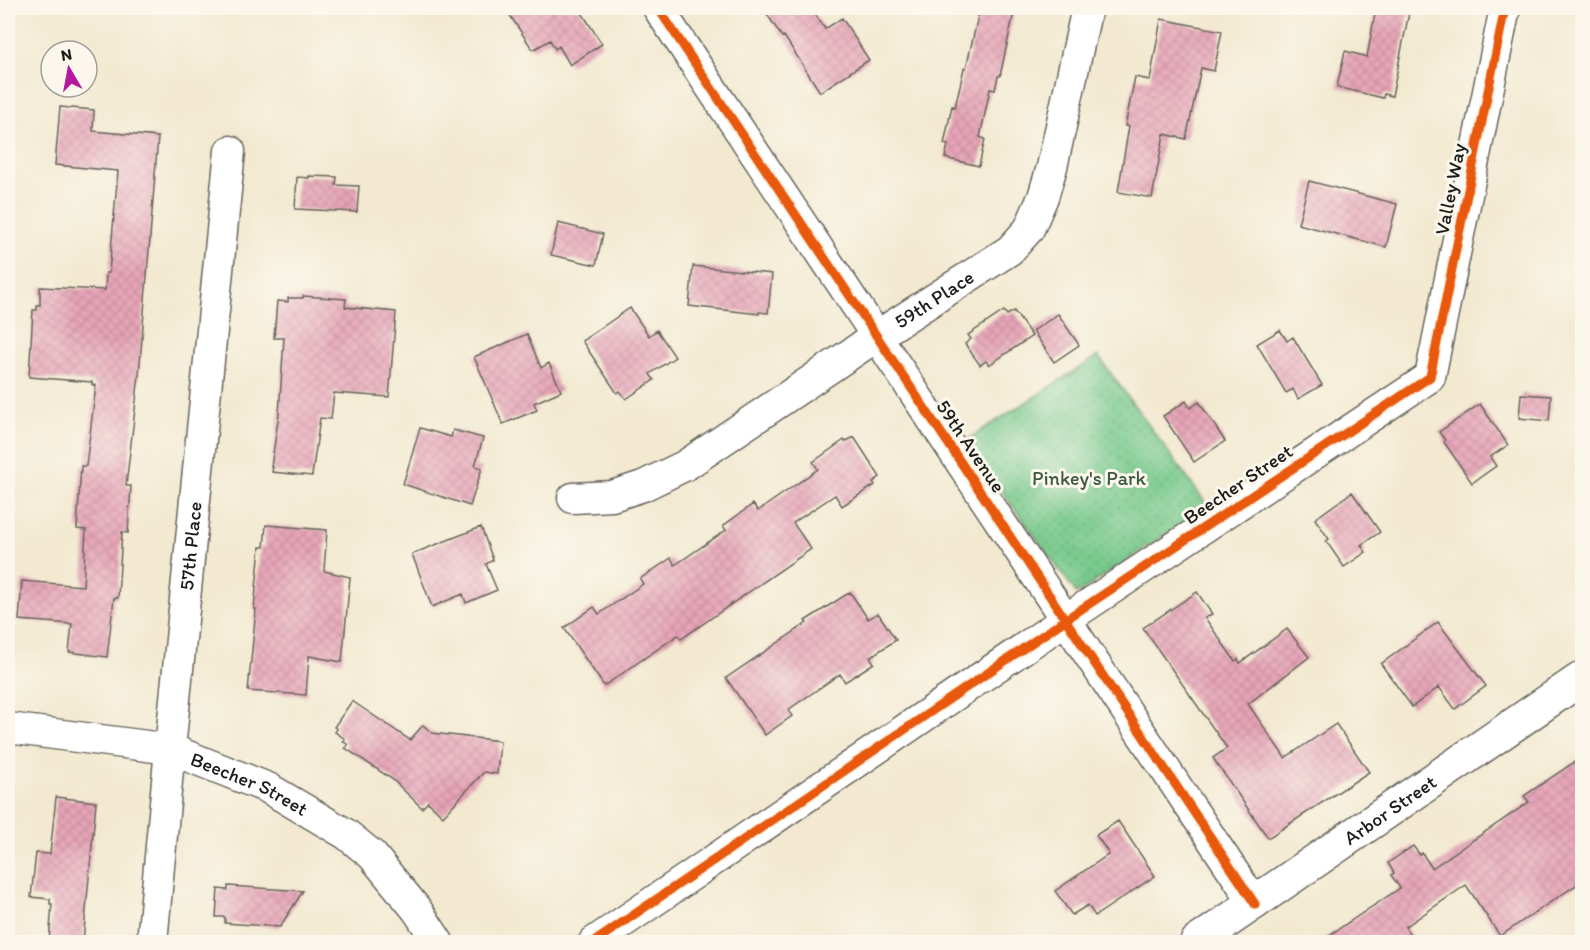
<svg xmlns="http://www.w3.org/2000/svg" width="1590" height="950" viewBox="0 0 1590 950" font-family="Itim,sans-serif">
	<defs>
		<pattern id="green-dots" width="8" height="8" patternUnits="userSpaceOnUse" patternTransform="scale(1.5)"><rect width="8" height="8" fill="#77c98c"/><path d="M2 2h.1M6 6h.1" fill="none" stroke="#66ac78" stroke-width="1.8" stroke-linecap="round"/></pattern>
		<pattern id="building-cross-hatch" width="8" height="8" patternUnits="userSpaceOnUse" patternTransform="scale(1.5)"><rect width="8" height="8" fill="#e7a5b8"/><path d="M0 0l8 8M0 8l8-8" fill="none" stroke="#c68d9e"/></pattern>
	</defs>
	<rect width="100%" height="100%" fill="#fbf7ec"/>
	<filter id="ink" filterUnits="userSpaceOnUse"><feTurbulence type="fractalNoise" baseFrequency=".0167" numOctaves="2"/><feDisplacementMap in="SourceGraphic" scale="12" xChannelSelector="R" yChannelSelector="G"/><feConvolveMatrix kernelMatrix="1 2 1 2 8 2 1 2 1" color-interpolation-filters="sRGB"/></filter>
	<filter id="wash" filterUnits="userSpaceOnUse"><feTurbulence type="fractalNoise" baseFrequency=".008" numOctaves="4" result="noise"/><feDisplacementMap in="SourceGraphic" scale="24" xChannelSelector="R" yChannelSelector="G"/><feGaussianBlur stdDeviation="1.35" result="paint"/><feColorMatrix in="noise" values="0 0 0 0 0 0 0 0 0 0 0 0 0 0 0 0 0 1.4 0 .05"/><feComposite in="paint" operator="in"/></filter>
	<g filter="url(#wash)">
		<rect width="100%" height="100%" fill="#f2e9d0"/>
		<path fill="url(#green-dots)" stroke="#4a7254" stroke-width="1.5" d="M1098 356 1208 506 1077 594 965 441Z"/>
		<g id="blocks">
			<path fill="url(#building-cross-hatch)" d="M505 8H579L602 44 570 65 559 46 555 49 550 40 533 50Z
				M763 8H811L825 29 842 18 869 60 820 92 784 36 782 37Z
				M980 8H1015L1000 76H998L995 90 990 89 980 137 985 139 979 166 945 158 948 145 944 144 952 106 955 107 964 68H966Z
				M1376 8H1410L1392 96 1384 94 1383 98 1337 87 1345 51 1367 57Z
				M1161 19 1222 31 1214 71 1201 68 1186 139 1164 134 1152 198 1118 192 1129 126H1125L1135 77 1150 80Z
				M60 107 94 110 93 131 158 137 139 375 126 486H131L128 533 122 532 118 598H114L107 657 69 652 72 624 19 620 22 581 83 586 86 530 77 529 81 466H86L96 385H92V382L29 377 33 310H37V305H40V287L105 290 106 273H109L118 171 55 165Z
				M309 176 337 177 336 185 359 186 357 212 295 209 297 177 309 178Z
				M1309 181 1397 204 1386 247 1298 224Z
				M558 223 603 234 596 265 551 255Z
				M693 266 772 274 768 313 759 312V314L689 306Z
				M303 296 346 299 345 307 396 312 389 397 334 393 331 419 320 418 312 476 272 472 273 467H271L279 414 284 338H274L277 301 288 302V298H303Z
				M630 308 649 336 657 330 675 357 650 374 654 380 626 399 620 391 617 393 582 341Z
				M1004 311 1007 315 1014 311 1032 336 989 365 986 361 980 365 965 344 971 339 968 335Z
				M1058 314 1079 345 1054 362 1033 331Z
				M1280 330 1287 341 1293 337 1322 385 1298 399 1293 389 1286 393 1257 344Z
				M527 334 541 368 549 363 561 391 534 403 537 410 503 424 474 357Z
				M1521 394 1551 396 1549 421 1519 418Z
				M1186 401 1190 408 1199 402 1225 441 1194 462 1163 416Z
				M1480 404 1508 445 1490 457 1496 466 1472 483 1444 442 1445 440 1439 432Z
				M420 428 451 437 453 430 483 438 475 466 482 468 470 506 403 484Z
				M854 437 880 477 873 482 875 485 842 506 835 495 793 523 811 549 681 639 678 635 604 686 564 628 594 607 599 614 643 584 640 579 671 558 675 565 726 530 723 526 753 504 758 511 818 469 813 462 844 440 845 442Z
				M1352 492 1380 532 1361 545 1366 552 1344 567 1326 541 1329 539 1315 519Z
				M266 525 327 530 324 571 350 577 342 662 309 656 306 695 248 691 256 609H254L260 547H264Z
				M481 527 493 560 486 564 497 590 466 603 463 594 432 607 412 554Z
				M850 592 868 619 878 613 896 640 870 657 874 663 845 682 840 674 788 710 792 716 765 735 726 678 807 623 805 621Z
				M1197 592 1212 614 1205 618 1235 661 1238 659 1240 663 1287 629 1309 657 1248 704 1285 758 1336 724 1369 772 1268 838 1213 758 1227 748 1143 628Z
				M1438 622 1486 686 1455 709 1439 687 1412 707 1381 664Z
				M352 701 410 740 423 725 432 733 500 741 497 774 484 772 443 816 428 802 422 808 392 779 345 748 348 745 343 741 345 739 335 732 337 729 334 727Z
				M1582 757V881L1500 936 1466 885 1405 927 1415 942H1319L1400 888 1391 875 1394 873 1388 863 1413 846 1420 855 1422 853 1432 868 1529 802 1524 796Z
				M56 797 96 802 83 942H49L52 904H50V899L31 897 36 853 50 854Z
				M1118 821 1155 876 1095 916 1088 905 1072 915 1055 891 1109 854 1096 835Z
				M228 886 303 891 280 927 225 923V917H216L218 889 228 890Z"/>
		</g>
	</g>
	<g filter="url(#ink)">
		<use href="#blocks" fill-opacity="0" stroke="#67645b" stroke-width="1.5"/>
		<g fill="none" stroke-linecap="round" stroke-linejoin="round">
			<defs>
				<g id="minor">
					<path d="M658 8 1255 904"/>
					<path id="s1" d="M573 498 612 496 643 486 686 465 877 336 1010 250 1029 229 1043 197 1052 167 1087 8"/>
					<path id="s2" d="M8 728 170 749 268 788 346 834 372 855 417 910 438 942"/>
					<path id="s3" d="M152 942 170 749 230 151"/>
					<path d="M594 942 1065 620 1430 377 1505 8"/>
				</g>
				<g id="secondary">
					<path id="s4" d="M1197 942 1582 678"/>
				</g>
			</defs>
			<use href="#minor" stroke="#67645b" stroke-width="33"/>
			<use href="#secondary" stroke="#67645b" stroke-width="36"/>
			<use href="#minor" stroke="#fff" stroke-width="30"/>
			<use href="#secondary" stroke="#fff" stroke-width="33"/>
			<defs>
				<path id="cycleway" d="M658 8 1255 904
					M594 942 1065 620 1430 377 1505 8"/>
			</defs>
			<use href="#cycleway" stroke="#fbf7ec" stroke-width="13"/>
			<use href="#cycleway" stroke="#e8590c" stroke-width="9"/>
		</g>
	</g>
	<g text-anchor="middle" dominant-baseline="central" stroke-width="6" stroke-linejoin="round" paint-order="stroke">
		<g font-size="20" fill="#1c1c1c" stroke="#fbf7ec">
			<text transform="translate(1450 189) rotate(-79)">Valley Way</text>
			<text stroke="none"><textPath href="#s1" startOffset="418">59th Place</textPath></text>
			<text transform="translate(971 446) rotate(56)">59th Avenue</text>
			<text transform="translate(1238 484) rotate(-34)">Beecher Street</text>
			<text stroke="none"><textPath href="#s3" startOffset="398">57th Place</textPath></text>
			<text stroke="none"><textPath href="#s2" startOffset="250">Beecher Street</textPath></text>
			<text stroke="none"><textPath href="#s4" startOffset="234">Arbor Street</textPath></text>
		</g>
		<g font-size="20" fill="#3c5943" stroke="#fbf7ec">
			<text x="1089" y="478">Pinkey's Park</text>
		</g>
	</g>
	<rect width="1590" height="950" fill="none" stroke="#fbf7ec" stroke-width="30"/>
	<g transform="translate(69 69) rotate(350)"><circle r="28" fill="#fbf7ec" stroke="#a29f99" stroke-width="1.5"/>
	<path d="M0-4.5L10 22L0 15L-10 22Z" fill="#b5179e"/>
	<text y="-9" font-size="16" font-weight="bold" text-anchor="middle" fill="#1c1c1c">N</text>
	</g>
</svg>
